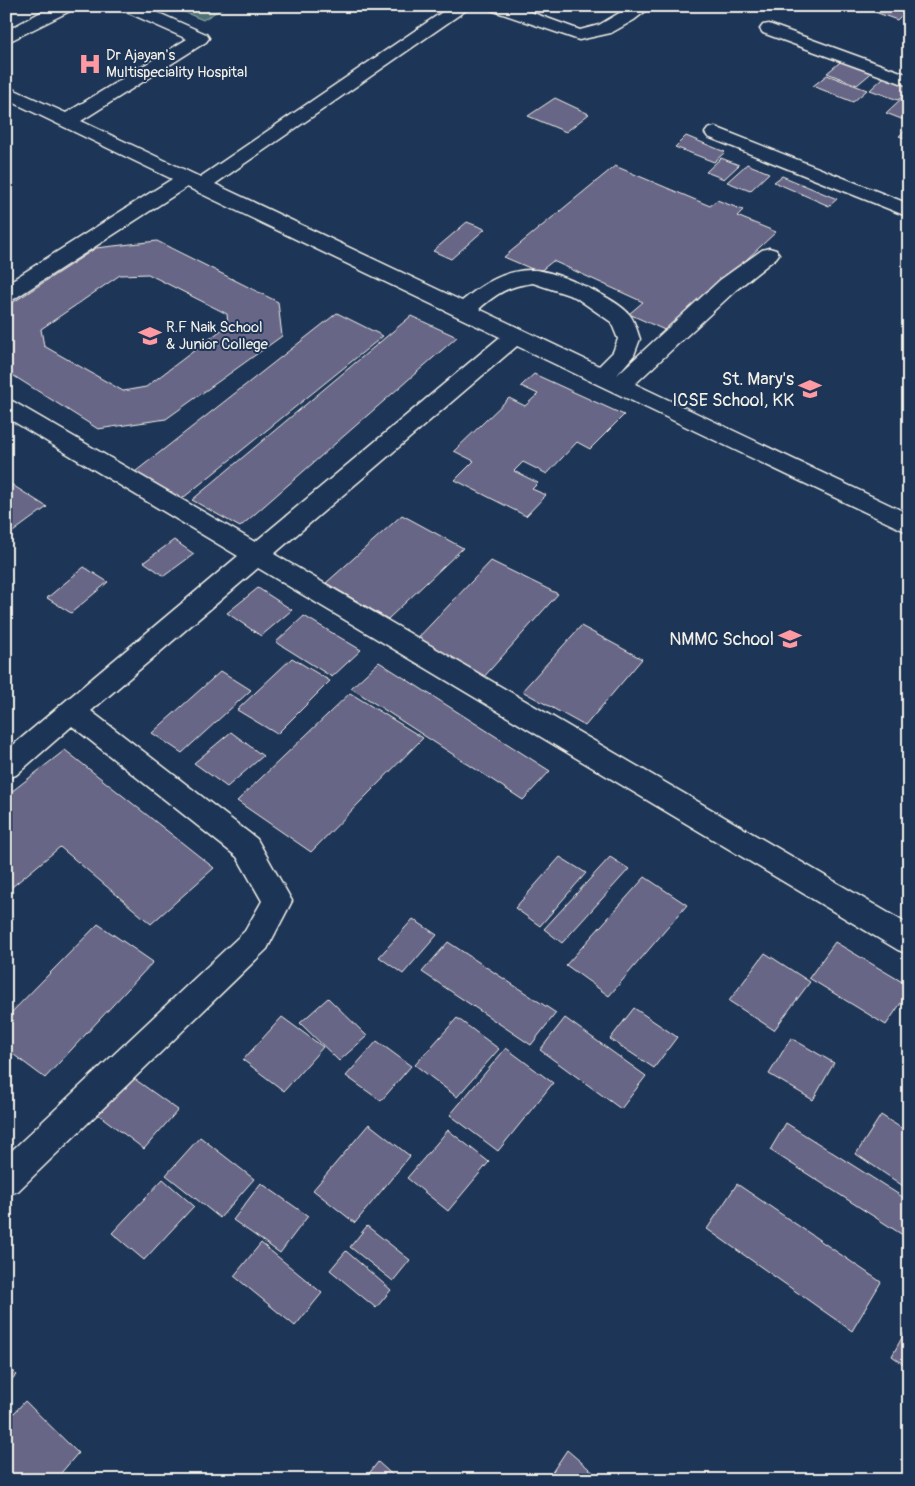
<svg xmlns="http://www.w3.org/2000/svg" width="915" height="1486" viewBox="0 0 915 1486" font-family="Pangolin,sans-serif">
	<rect width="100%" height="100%" fill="#1d3557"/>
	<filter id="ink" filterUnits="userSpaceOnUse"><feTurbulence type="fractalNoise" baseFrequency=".02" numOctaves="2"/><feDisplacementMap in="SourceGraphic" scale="10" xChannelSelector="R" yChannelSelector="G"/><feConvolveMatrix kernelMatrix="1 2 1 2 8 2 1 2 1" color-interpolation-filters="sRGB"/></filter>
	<g filter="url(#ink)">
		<path fill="#4d7274" stroke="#a0b2ae" d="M170 6H226L203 20Z"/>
		<path fill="#686687" stroke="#f4f1e8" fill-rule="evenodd" d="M866 6H892L906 11 897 20 864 8Z
			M845 58 875 70 857 85 827 73Z
			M827 75 867 90 853 102 813 86Z
			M884 77 909 86V90L898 100 870 90Z
			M904 96 909 98V122L886 113Z
			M555 98 589 114 566 132 528 116Z
			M909 127V140L899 136Z
			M686 136 725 152 714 162 675 147Z
			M721 158 739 165 724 179 706 172Z
			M747 164 769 173 750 191 727 182Z
			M615 166 710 206 717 200 743 210 737 216 776 232 669 332 629 314 643 302 553 261 539 272 504 257Z
			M782 176 837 199 829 206 774 182Z
			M467 222 485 229 451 259 433 251Z
			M157 241 278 302 282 336 166 419 98 429 6 371V307L96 248ZM148 274 227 314 228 325 146 387 123 391 44 346 41 329 120 275Z
			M337 313 383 336 178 502 131 475Z
			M411 316 457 337 240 527 192 500Z
			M534 374 624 415 590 449 577 442 547 474 523 462 514 471 538 483 532 489 546 495 526 516 455 480 474 461 454 451 509 398 525 406 538 394 521 386Z
			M6 481 47 507 6 537Z
			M402 515 463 548 388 619 326 583Z
			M174 540 194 554 164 576 144 562Z
			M491 561 558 594 482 679 414 642Z
			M84 567 108 582 71 613 47 598Z
			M258 588 292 610 261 636 227 613Z
			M304 616 361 650 332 677 276 642Z
			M581 626 642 659 585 726 522 691Z
			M292 658 330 681 277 734 237 710Z
			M379 662 550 771 523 800 351 688Z
			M221 671 251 690 182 753 152 733Z
			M350 693 423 738 311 852 237 801Z
			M231 732 263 756 227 787 194 763Z
			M65 750 214 868 151 924 60 847 6 892V796Z
			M560 857 586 873 540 926 515 908Z
			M610 857 629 869 562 943 544 929Z
			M645 877 687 905 609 996 566 965Z
			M413 919 437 935 403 974 379 957Z
			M98 924 153 962 45 1078 6 1049V1018Z
			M448 942 556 1013 531 1045 422 972Z
			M835 942 909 986V991L886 1025 809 978Z
			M765 953 810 982 774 1030 729 1001Z
			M328 998 367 1036 339 1061 300 1023Z
			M634 1008 677 1037 654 1068 610 1039Z
			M282 1017 323 1047 284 1091 243 1060Z
			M457 1018 499 1049 457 1097 415 1065Z
			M565 1018 646 1076 621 1109 540 1050Z
			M791 1038 834 1063 813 1100 769 1074Z
			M377 1041 411 1066 381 1101 346 1076Z
			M506 1048 553 1083 498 1151 450 1115Z
			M129 1075 178 1110 144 1149 95 1112Z
			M881 1115 909 1133V1190L856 1154Z
			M786 1123 909 1201V1239L770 1150Z
			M369 1124 410 1156 355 1223 313 1190Z
			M448 1130 489 1162 448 1211 407 1178Z
			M200 1137 254 1179 220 1218 166 1175Z
			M163 1179 194 1206 144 1260 112 1233Z
			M261 1183 308 1216 280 1253 233 1220Z
			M737 1184 881 1282 852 1331 707 1229Z
			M367 1226 410 1260 393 1281 350 1247Z
			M261 1243 322 1293 295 1326 234 1276Z
			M346 1251 391 1290 376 1308 330 1270Z
			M905 1332 909 1334V1368L892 1356Z
			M6 1365 16 1375 6 1386Z
			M25 1401 78 1453 55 1480H10L6 1476V1422Z
			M567 1450 602 1480H547Z
			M378 1462 398 1480H364Z"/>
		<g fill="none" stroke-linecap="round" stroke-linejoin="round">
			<defs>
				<path id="minor" d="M52 6H75L72 10 6 43V31Z
					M119 6H143L206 34 209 38 206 42 81 121 200 177 451 6H472L215 184 462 301C482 284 506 269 533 270 555 270 616 298 629 314 635 321 637 331 640 339L634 355 617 375 720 280 762 250 769 248 776 250 779 254 776 258 736 290 635 384 909 514V533L517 346 274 554 909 925V954L898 950 258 568 91 711 257 839 292 901 267 949 18 1191 6 1195V1156L245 931 262 901 237 857 72 726 16 775 6 778V751L238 556 6 417V399L14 402 255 542 500 337 187 187 14 299 6 301V284L172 179 6 99V86L66 113 187 39 122 10ZM533 283 575 297 611 322 618 339 613 352 599 366 479 309C497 293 509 286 533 283Z
					M488 6H514L580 30 599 25 631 6H652L634 20 611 33 579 40 491 10Z
					M769 24 909 75V86L763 33 760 29 763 25Z
					M715 127 909 204V217L708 137 705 133 708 129Z"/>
			</defs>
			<use href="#minor" stroke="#f4f1e8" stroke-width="3"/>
			<use href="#minor" fill="#1d3557" fill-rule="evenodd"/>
		</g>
	</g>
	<defs>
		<symbol id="hospital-bare" viewBox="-9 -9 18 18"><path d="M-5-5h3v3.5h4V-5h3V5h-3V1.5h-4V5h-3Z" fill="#ff9aa2" stroke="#1d3557" stroke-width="2.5" paint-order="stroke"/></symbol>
		<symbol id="school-bare" viewBox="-9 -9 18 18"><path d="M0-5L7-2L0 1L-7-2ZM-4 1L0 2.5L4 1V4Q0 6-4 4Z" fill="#ff9aa2" stroke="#1d3557" stroke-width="2.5" paint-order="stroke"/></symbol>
	</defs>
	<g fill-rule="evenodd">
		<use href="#hospital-bare" x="74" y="48" width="32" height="32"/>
		<use href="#school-bare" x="134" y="320" width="32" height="32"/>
		<use href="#school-bare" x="794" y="373" width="32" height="32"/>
		<use href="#school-bare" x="774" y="623" width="32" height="32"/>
	</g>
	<g text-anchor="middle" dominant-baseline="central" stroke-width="4" stroke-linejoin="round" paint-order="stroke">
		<g font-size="15" fill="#f4f1e8" stroke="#1d3557" text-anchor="start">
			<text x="106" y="55">Dr Ajayan's<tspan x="106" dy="17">Multispeciality Hospital</tspan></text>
			<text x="166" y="327">R.F Naik School<tspan x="166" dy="17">&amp; Junior College</tspan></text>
		</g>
		<g font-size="18" fill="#f4f1e8" stroke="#1d3557" text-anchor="end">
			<text x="794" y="379">St. Mary's<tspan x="794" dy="21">ICSE School, KK</tspan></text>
			<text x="774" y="639">NMMC School</text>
		</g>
	</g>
	<rect width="915" height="1486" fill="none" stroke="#1d3557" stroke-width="25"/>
	<rect x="12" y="12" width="890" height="1461" fill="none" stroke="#f4f1e8" stroke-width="2" filter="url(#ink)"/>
</svg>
